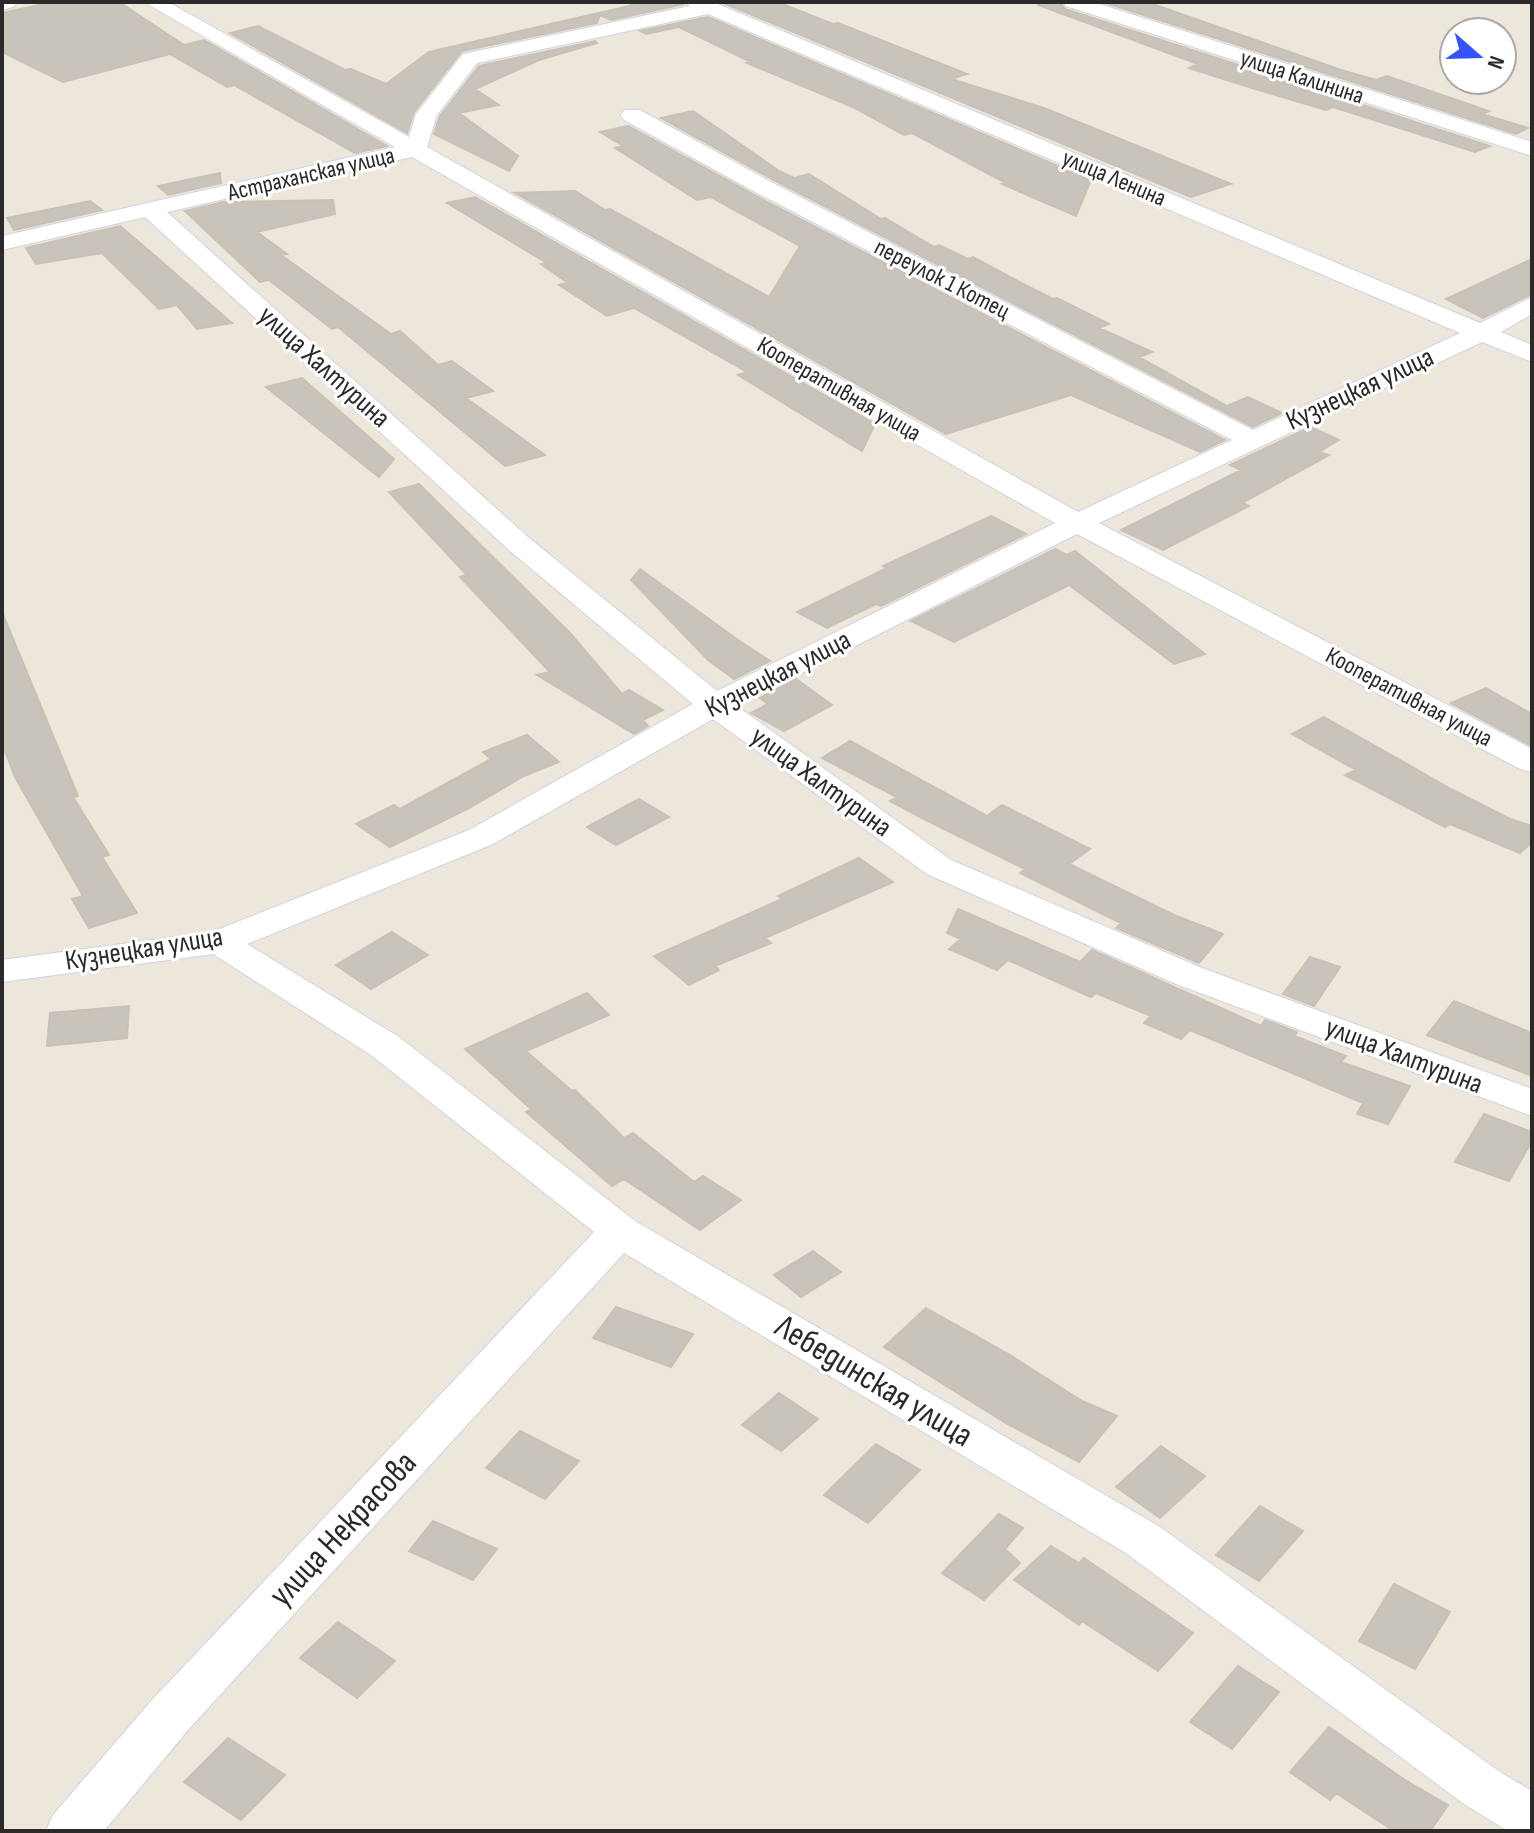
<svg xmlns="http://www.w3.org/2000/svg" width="1534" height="1833" viewBox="0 0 1534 1833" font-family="'Sofia Sans Condensed',sans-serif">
	<rect width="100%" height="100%" fill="#ede6db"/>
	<path fill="#c8c3bb" stroke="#c8c2b5" stroke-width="2" d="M54 2H119L184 45 204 40 387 146 355 153 234 85 227 87 170 54 63 82 2 52V13Z
		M627 2 684 4 611 20 600 15 597 23 462 51 414 112 407 133 230 33 258 26 345 70 351 69 386 84 429 52 634 5Z
		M721 2H777L833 24 838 23 967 74 951 79 1044 108 1231 184 1191 197Z
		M1039 2H1060L1065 9 1490 146 1475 152 1333 107 1326 110 1252 88 1189 68 1198 64 1038 5Z
		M1103 2H1147L1341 70 1376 80 1387 76 1489 111 1482 114 1528 128 1516 134Z
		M708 17 1091 180 1076 216 1002 184 1006 183 912 133 904 135 855 108 747 63 751 62 679 27 646 34 640 31Z
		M595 41 597 43 539 60 475 89 499 105 459 113 518 156 509 171 434 134 440 116 479 66Z
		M693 111 779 171 794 178 809 174 881 219 885 218 934 247 939 245 968 259 973 257 1025 285 1053 299 1057 298 1109 324 1099 328 1152 352 1139 357 1227 406 1248 397 1282 413 1253 427 774 180 661 118Z
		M628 126 756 196 1225 440 1200 452 1071 395 946 434 515 193 575 191 605 210 610 209 769 297 800 246 711 197 697 200 615 148 623 146 600 132Z
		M220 173 221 183 168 195 158 186Z
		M475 197 875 424 862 451 738 375 747 372 634 308 607 316 559 285 568 283 541 264 547 263 447 203Z
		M333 200 335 214 257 232 287 254 281 255 391 334 400 331 438 365 452 361 493 391 466 398 545 455 505 466 338 327 332 329 269 280 260 282 185 211 224 202Z
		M90 201 102 210 14 230 7 218Z
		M120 226 161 261 232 323 197 329 177 305 159 309 102 253 36 264 26 248Z
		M1532 259V294L1483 318 1446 299Z
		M302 378 394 459 379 477 266 387Z
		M1310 427 1339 440 1319 452 1329 455 1242 503 1249 506 1163 550 1121 530 1241 470 1230 465Z
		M419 484 570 633 622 694 629 690 663 710 643 720 648 726 634 734 537 675 550 672 460 577 467 575 389 492Z
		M991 516 1026 534 881 606 876 604 827 628 797 612 887 568 883 566Z
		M1055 549 1067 555 1075 551 1205 654 1174 664 1069 585 954 642 911 621Z
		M640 569 738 640 770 661 734 679 708 660 631 580Z
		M2 612 78 796 73 797 109 855 102 857 137 913 89 928 72 899 83 896 15 777 2 743Z
		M796 679 832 705 784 731 751 713 768 704 760 698Z
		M1486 688 1532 714V746L1451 703Z
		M1324 717 1451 789 1510 819 1532 826V842L1520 853 1450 824 1445 827 1345 775 1356 770 1292 734Z
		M527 735 559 762 524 776 469 808 390 847 356 824 394 805 400 809 491 759 483 752Z
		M850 741 987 816 1002 805 1090 849 1069 864 1174 915 1223 934 1199 963 1116 928 1121 923 1020 873 1025 869 922 818 890 801 897 797 822 758Z
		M639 799 669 817 616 845 587 827Z
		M859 858 893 882 765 938 771 943 715 966 719 970 689 985 654 956 782 899 778 896Z
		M958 909 1080 962 1092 950 1261 1026 1265 1020 1297 1032 1294 1036 1346 1056 1341 1062 1410 1086 1388 1124 1357 1114 1363 1103 1190 1030 1181 1039 1144 1023 1151 1016 1096 993 1091 997 1008 960 997 970 949 949 961 939 947 933Z
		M392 932 428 955 371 989 336 965Z
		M1310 957 1340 967 1314 1006 1283 994Z
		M587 993 609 1015 526 1051 572 1091 575 1090 624 1138 633 1133 694 1182 703 1176 741 1200 700 1230 624 1179 612 1186 526 1112 531 1109 465 1049Z
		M1454 1001 1532 1033V1076L1427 1035Z
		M129 1006 127 1038 47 1046 50 1013Z
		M1484 1114 1532 1132V1141L1509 1181 1455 1162Z
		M813 1251 841 1272 801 1297 774 1275Z
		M616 1307 693 1334 671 1367 593 1338Z
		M926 1308 1010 1355 1082 1401 1117 1416 1079 1462 1004 1422 884 1347Z
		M779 1393 818 1419 781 1451 742 1425Z
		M520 1431 579 1461 545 1499 486 1468Z
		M876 1444 920 1470 868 1523 824 1495Z
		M1161 1446 1205 1476 1160 1518 1116 1487Z
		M1260 1506 1303 1531 1259 1581 1216 1555Z
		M999 1514 1023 1528 1005 1549 1020 1563 984 1600 942 1573Z
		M433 1521 497 1549 473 1580 409 1551Z
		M1051 1546 1079 1563 1084 1558 1193 1633 1158 1671 1082 1621 1079 1625 1014 1580Z
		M1394 1584 1450 1612 1415 1669 1359 1641Z
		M338 1622 395 1661 357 1698 300 1658Z
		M1238 1666 1279 1692 1232 1749 1190 1722Z
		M1329 1727 1405 1780 1448 1805 1430 1831H1394L1336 1793 1330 1800 1290 1772Z
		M228 1738 285 1775 241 1820 184 1782Z"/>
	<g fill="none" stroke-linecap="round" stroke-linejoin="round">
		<defs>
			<path id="street" d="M144 2H168L409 137 416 114 463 54 690 6 686 2H713L1480 323 1532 297V314L1501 332 1532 345V362L1482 342 1099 523 1532 749V772L1520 769 1077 534 737 706 951 860 1202 968 1532 1089V1116L1176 984 927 874 713 719 493 844 247 944 399 1037 635 1221 1160 1527 1500 1772 1532 1791V1831H1508L1464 1804 1126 1553 624 1253 188 1730 104 1831H46L53 1815 152 1700 594 1232 371 1055 213 954 2 982V960L212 932 469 830 693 704 509 550 145 217 2 250V236L395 147ZM708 14 1460 333 1253 430 773 183 640 110H624L621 115 624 120 757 193 1232 440 1078 512 427 147 437 115 477 63ZM412 157 1055 523 717 691 529 538 167 212Z
				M1063 2H1093L1532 142V156L1066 6Z"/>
			<path id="secondary" d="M2 2H17L13 7 2 10Z"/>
		</defs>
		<use href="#street" stroke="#d0d3e3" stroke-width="2"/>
		<use href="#secondary" stroke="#d0d3e3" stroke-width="2"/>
		<use href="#street" fill="#fff" fill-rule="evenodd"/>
		<use href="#secondary" fill="#fff" fill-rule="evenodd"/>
	</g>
	<g text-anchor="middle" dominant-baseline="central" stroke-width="6" stroke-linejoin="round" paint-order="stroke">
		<g font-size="24" fill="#2a2a2a" stroke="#fff">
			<text transform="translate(1302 77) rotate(18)">улица Калинина</text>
			<text transform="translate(311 174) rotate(-13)">Астраханская улица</text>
			<text transform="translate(1114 178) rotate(23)">улица Ленина</text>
			<text transform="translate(942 279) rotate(27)">переулок 1 Котец</text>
			<text transform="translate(839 389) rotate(30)">Кооперативная улица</text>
			<text transform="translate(1409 697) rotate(28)">Кооперативная улица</text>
		</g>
		<g font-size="28" fill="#2a2a2a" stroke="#fff">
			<text transform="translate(324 367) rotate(42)">улица Халтурина</text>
			<text transform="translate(1360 389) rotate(-25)">Кузнецкая улица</text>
			<text transform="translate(778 674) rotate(-27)">Кузнецкая улица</text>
			<text transform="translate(821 782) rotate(36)">улица Халтурина</text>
			<text transform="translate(144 949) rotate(-9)">Кузнецкая улица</text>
			<text transform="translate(1404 1056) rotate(21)">улица Халтурина</text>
		</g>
		<g font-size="34" fill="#2a2a2a" stroke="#fff">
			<text transform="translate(874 1381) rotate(31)">Лебединская улица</text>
			<text transform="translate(343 1529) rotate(-47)">улица Некрасова</text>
		</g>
	</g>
	<rect width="1534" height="1833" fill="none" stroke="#2a2a2a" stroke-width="8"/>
	<g transform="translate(1478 56) rotate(110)"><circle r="38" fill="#ffffff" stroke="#aaaaaa" stroke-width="2"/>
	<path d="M0-6L14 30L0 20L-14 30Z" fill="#3652ff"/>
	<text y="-12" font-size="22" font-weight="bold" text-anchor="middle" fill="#2a2a2a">N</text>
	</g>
</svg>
